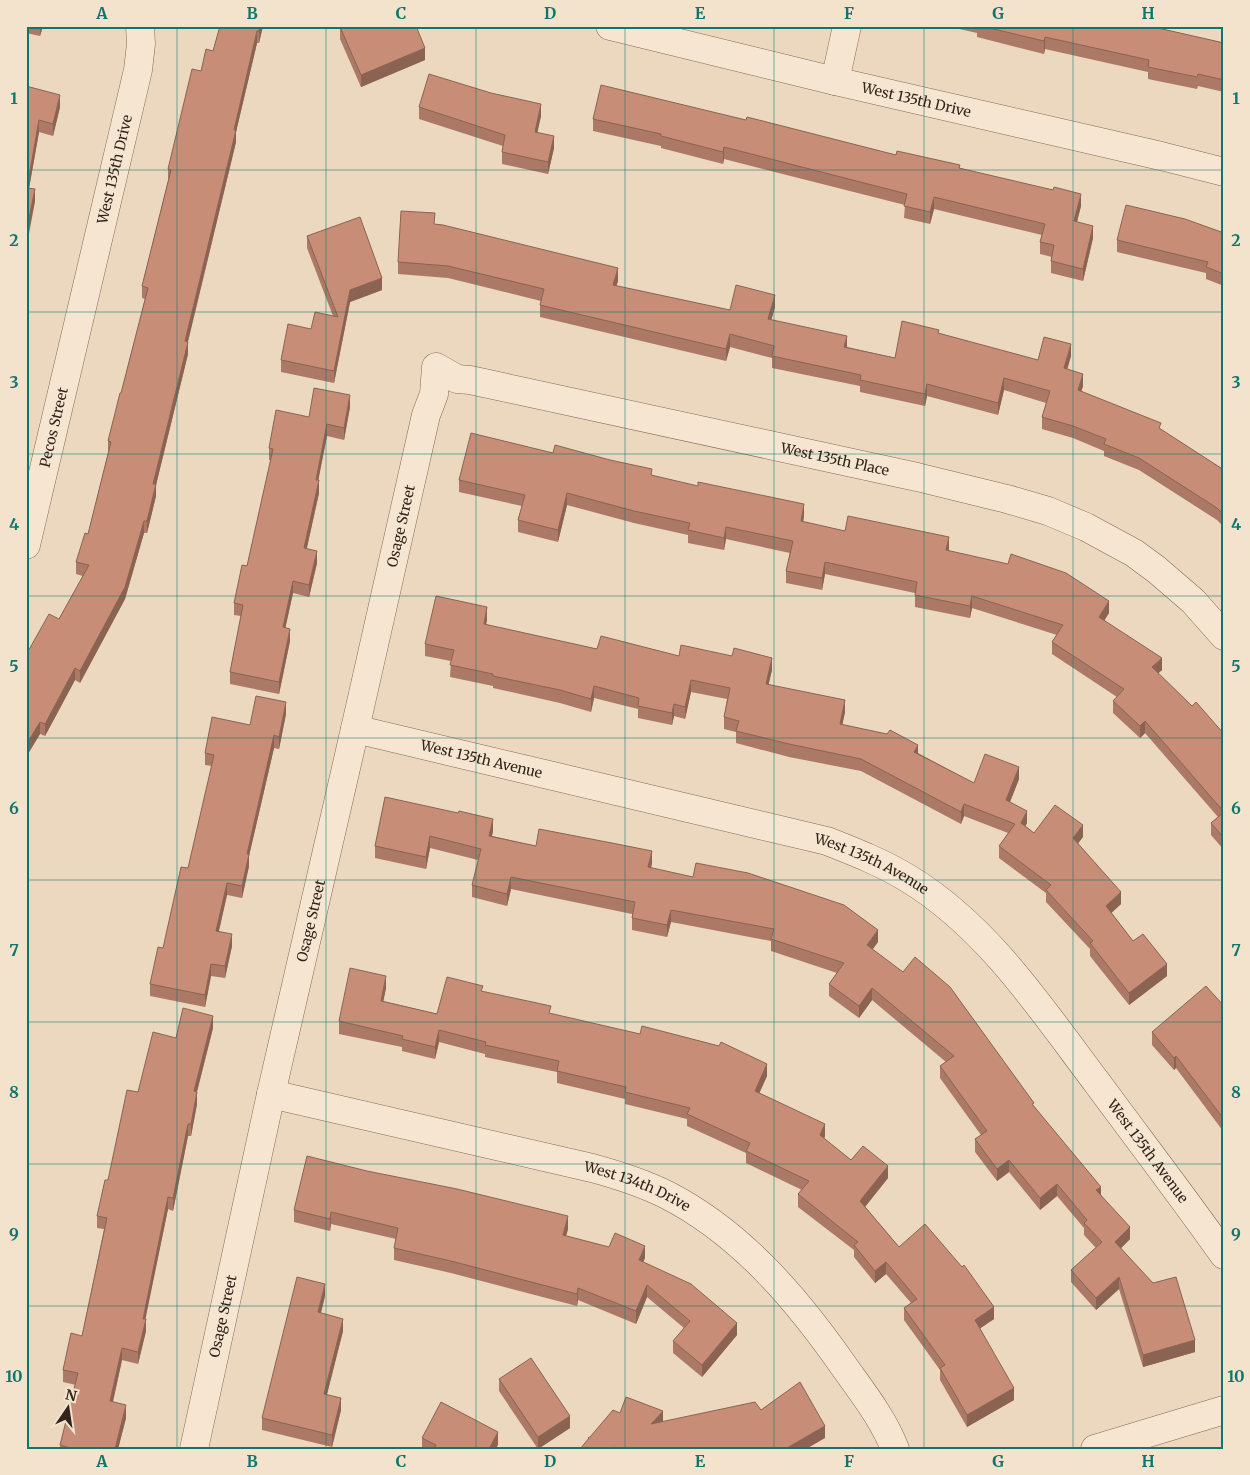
<svg xmlns="http://www.w3.org/2000/svg" width="1250" height="1475" viewBox="0 0 1250 1475" font-family="Merriweather,serif">
	<rect width="100%" height="100%" fill="#ebd8be"/>
	<g fill="none" stroke-linecap="round" stroke-linejoin="round">
		<defs>
			<g id="minor">
				<path id="s1" d="M610 26 835 81 1161 156 1224 172"/>
				<path d="M835 81 847 26"/>
				<path id="s2" d="M26 545 138 70 141 44 140 26"/>
				<path id="s3" d="M355 729 827 841C855 852 883 863 909 879 989 928 1042 1010 1098 1084 1140 1141 1183 1197 1224 1255"/>
				<path id="s4" d="M271 1094 592 1168C618 1175 643 1183 667 1195 741 1233 796 1298 843 1365 862 1392 883 1418 895 1449"/>
				<path id="s5" d="M194 1449 271 1094 355 729 426 415 434 394 436 367 457 379 470 380 917 477 1007 499 1048 511 1086 527 1134 553 1157 570 1193 601 1224 636"/>
				<path d="M1095 1449 1224 1410"/>
			</g>
		</defs>
		<use href="#minor" stroke="#826958" stroke-width="29"/>
		<use href="#minor" stroke="#f6e6d1" stroke-width="28"/>
	</g>
	<path fill="#ab7965" d="M26 26H43L40 36 26 33Z
		M220 26H263L259 43H257L236 132V142L188 342V354L156 485V496L147 533H144L125 599 80 683 75 680 45 736 40 734 26 757 59 619 83 576 76 574V562L88 534 108 453V441L121 393 145 299 142 298V286L168 181V169L201 71 213 51Z
		M946 26H1149L1224 43V92L1198 86 1197 89 1148 79V72L1045 49 1044 54 977 37V33Z
		M340 27 425 60 361 87 340 39Z
		M26 86 60 107 53 136 39 132 29 188 35 201 29 234Z
		M419 107 541 116 537 132 554 148 548 174 502 164V152L503 146 419 119Z
		M593 119 896 155 960 168 1081 206 1077 222 1093 238 1083 281 1051 273V261L1052 257 1040 254V242L1042 235 934 209 930 224 904 218 905 205 724 159 723 164 661 148V146L593 131Z
		M435 225 618 281 616 286 730 310 775 307 771 320 847 347 895 358 939 334 1038 360 1071 356 1067 369 1083 386 1081 392 1161 430 1224 470V527L1217 520 1139 470 1104 456V451L1073 438 1042 429V417L1046 403 1004 390 998 415 927 396 925 406 860 392V386L772 368V358L730 347 726 361 540 317V305L541 301 448 278 398 274V262Z
		M1224 233V286L1206 279V273L1117 252V240Z
		M307 236 382 290 350 302 334 383 281 372V360L311 329 333 316 307 248Z
		M350 407 344 440 327 436 318 480 319 493 307 548 317 563 309 597 293 593 285 628 290 641 279 694 230 684V672L241 616 234 615V603L247 566 271 460H269V448L309 417Z
		M553 453 610 460 652 476 804 516 803 522 845 531 949 549V551L1109 613 1104 620 1162 670 1158 673 1192 706 1224 734V850L1211 835V823L1218 817 1145 733 1140 738 1113 713V701L1117 697 1052 654V642L1057 635 972 608 970 618 915 607V593L825 574 822 590 786 583V571L790 553 726 539 724 550 688 543V535L634 523 567 505 558 542 518 532V520L522 506 459 492V480Z
		M487 619 486 625 597 649 679 656 772 670 768 684 845 712 842 725 918 753 974 783 1019 779 1010 802 1027 823 1025 826 1034 833 1083 837 1078 843 1121 904 1111 913 1133 941 1167 976 1129 1005 1090 956V949L1046 902V893L999 858V846L1008 833 964 816 961 824 861 771 789 757 736 743V732L724 729V717L727 699 691 692 685 719 674 716 672 725 638 718V709L594 698 591 712 560 703 493 688V686L450 677 451 661 425 656V644Z
		M286 714 279 749 274 748 249 856V866L242 898 227 895 219 931 232 946 225 978 211 976 205 1007 150 996V984L163 948 188 868 212 766 205 765V753L250 725Z
		M385 797 493 831 492 836 536 846 652 863 651 868 878 942 872 949 1034 1106 1101 1195 1130 1239 1121 1248 1195 1352 1143 1367 1119 1289 1096 1310 1071 1282V1270L1096 1248 1084 1235V1228L1057 1196 1040 1210 1009 1172 997 1181 975 1152V1139L981 1135 940 1078V1066L946 1062 872 1000 859 1018 829 996V984L837 973 771 951V941L671 922 667 937 632 930V914L511 889 507 906 472 897V885L478 860 430 848 426 869 375 858V846Z
		M386 988 383 1001 437 1014 483 992 551 1014 767 1076 759 1093 825 1136 824 1139 851 1160 888 1178 865 1207 899 1247 994 1319 980 1328 1014 1400 967 1427 940 1380V1370L904 1320V1308L911 1303 886 1274 875 1283 854 1257V1250L798 1207V1194L802 1190 746 1163V1153L687 1126V1119L625 1104V1099L557 1083V1072L485 1057V1054L439 1042 435 1059 402 1051V1047L339 1034V1021Z
		M1224 1006V1130L1223 1131 1176 1068 1174 1070 1152 1045V1032Z
		M213 1028 197 1092V1104L191 1136H188L173 1211 168 1209 145 1319 146 1331 138 1364 122 1360 113 1402 126 1418 118 1449H60V1445L76 1385 63 1382V1370L82 1336 104 1229 97 1228V1216L108 1180 138 1092 176 1038Z
		M294 1210 568 1229 566 1236 645 1258 643 1262 737 1335 702 1377 673 1353V1341L684 1328 647 1297 636 1324 578 1300 577 1306 451 1273 394 1260V1248L396 1239 331 1224 330 1231 294 1222Z
		M325 1296 321 1313 343 1331 327 1394 341 1410 332 1447 262 1430V1418Z
		M499 1379 570 1428 538 1449 499 1391Z
		M422 1438 498 1444 496 1449H422Z"/>
	<path fill="#8b6353" d="M40 26H43L40 36Z
		M260 26H263L259 43V31Z
		M257 31V43L236 132V142L185 353V341Z
		M1045 37V49L1044 54V41Z
		M425 48V60L361 87V75Z
		M60 95V107L53 136V124Z
		M541 104V116L535 144V132Z
		M39 120V132L27 200V188Z
		M554 136V148L548 174V162Z
		M724 147V159L723 164V152Z
		M35 189V201L26 245V233Z
		M1081 194V206L1074 233V221Z
		M934 197V209L930 224V212Z
		M1093 226V238L1083 281V269Z
		M618 268V281L613 297V285Z
		M382 278V290L350 302 334 383V371L350 290Z
		M775 295V307L768 332V319Z
		M730 334V347L726 361V349Z
		M847 336V348L844 347Z
		M188 342V354L156 485V496L147 533V521L153 484Z
		M1071 344V356L1064 381V368Z
		M1083 374V386L1078 402V390Z
		M1004 378V390L998 415V403Z
		M927 384V396L925 406V394Z
		M350 395V407L344 440V428Z
		M327 424V436L316 492V480Z
		M319 480V493L304 560V548Z
		M567 493V505L558 542V530Z
		M804 504V516L801 533V521Z
		M144 521V533L125 599 80 683V671Z
		M726 527V539L724 550V538Z
		M949 537V549L946 562V550Z
		M317 551V563L309 597V585Z
		M825 562V574L822 590V578Z
		M293 581V593L283 639V627Z
		M972 596V608L970 618V606Z
		M1109 601V613L1099 629V617Z
		M487 607V619L484 636V624Z
		M290 629V641L279 694V682Z
		M772 658V670L766 696V684Z
		M1162 658V670L1152 679V667Z
		M75 668V680L45 736V724Z
		M691 680V692L685 719V707Z
		M594 686V698L591 712V699Z
		M845 700V712L840 736V724Z
		M286 702V714L279 749V737Z
		M674 704V716L672 725V713Z
		M1145 721V733L1140 738V726Z
		M40 722V734L26 757V745Z
		M274 735V748L249 856V866L242 898V886L247 854Z
		M918 745V757L914 752Z
		M1019 767V779L1006 812V800Z
		M964 804V816L961 824V812Z
		M1027 811V823L1021 835V823Z
		M493 819V831L489 848V836Z
		M1083 825V837L1073 850V838Z
		M430 836V848L426 869V857Z
		M652 851V863L648 879V867Z
		M511 877V889L507 906V894Z
		M227 883V895L216 943V931Z
		M1121 892V904L1106 918V906Z
		M671 910V922L667 937V925Z
		M878 930V942L867 957V945Z
		M232 934V946L225 978V966Z
		M211 964V976L205 1007V995Z
		M1167 964V976L1129 1005V993Z
		M386 976V988L381 1013V1001Z
		M872 988V1000L859 1018V1006Z
		M213 1016V1028L194 1103V1091Z
		M439 1030V1042L435 1059V1047Z
		M1176 1056V1068L1174 1070V1058Z
		M767 1064V1076L755 1103V1091Z
		M197 1092V1104L191 1136V1124Z
		M1223 1118H1224V1130L1223 1131Z
		M188 1124V1136L173 1211V1198Z
		M825 1124V1136L820 1147V1135Z
		M1009 1160V1172L997 1181V1169Z
		M888 1166V1178L860 1213V1201Z
		M1057 1184V1196L1040 1210V1198Z
		M1101 1187V1199L1096 1190Z
		M168 1197V1209L143 1331V1319Z
		M331 1212V1224L330 1231V1219Z
		M568 1216V1229L563 1247V1235Z
		M1130 1227V1239L1115 1254V1242Z
		M645 1246V1258L639 1272V1260Z
		M886 1262V1274L875 1283V1271Z
		M1119 1277V1289L1096 1310V1298Z
		M325 1284V1296L318 1324V1312Z
		M647 1285V1297L636 1324V1311Z
		M578 1288V1300L577 1306V1294Z
		M994 1307V1319L975 1332V1320Z
		M146 1319V1331L138 1364V1352Z
		M343 1319V1331L324 1406V1394Z
		M737 1323V1335L702 1377V1365Z
		M1195 1340V1352L1143 1367V1355Z
		M122 1348V1360L110 1414V1401Z
		M1014 1388V1400L967 1427V1415Z
		M341 1398V1410L332 1447V1435Z
		M126 1405V1418L118 1449H115Z
		M663 1411V1423L651 1424Z
		M570 1416V1428L538 1449V1437Z
		M825 1426V1438L806 1449H785Z
		M498 1432V1444L496 1449H489Z"/>
	<path fill="#c78d76" stroke="#8b6353" d="M220 26H260L259 31H257L234 130H236L185 341 188 342 153 484H156L147 521H144L125 587 80 671 75 668 45 724 40 722 26 745V655L49 614 59 619 89 565 76 562 85 533 88 534 111 442 108 441 120 393H121L148 288 142 286 171 170 168 169 192 69 201 71 206 49 213 51Z
		M343 26H416L425 48 361 75 340 27Z
		M981 26H1149L1224 43V80L1198 74 1197 77 1148 67 1149 60 1045 37 1044 41Z
		M429 74 491 93 541 104 535 132 554 136 548 162 502 152 505 135 419 107Z
		M601 85 746 120 747 117 896 155 897 151 960 165 959 168 1053 190 1054 187 1081 194 1074 221 1093 226 1083 269 1051 261 1054 245 1040 242 1045 224 934 197 930 212 904 206 907 194 724 147 723 152 661 136V134L593 119Z
		M26 86 60 95 53 124 39 120 27 188 35 189 26 233Z
		M1126 205 1185 219 1224 233V274L1206 267 1208 262 1117 240Z
		M401 211 435 213 434 224 443 225 618 268 613 285 730 310 736 285 775 295 768 319 847 336 844 347 895 358 902 321 939 330 938 333 1038 360 1044 337 1071 344 1064 368 1083 374 1078 390 1161 423 1159 428 1224 470V515L1217 508 1139 458 1104 444 1106 439 1073 426 1042 417 1050 391 1004 378 998 403 927 384 925 394 860 380 861 375 772 356 774 346 730 334 726 349 540 305 544 289 448 266 398 262Z
		M360 217 382 278 350 290 334 371 281 360 288 324 311 329 315 312 338 317 307 236Z
		M314 388 350 395 344 428 327 424 316 480H319L304 548 317 551 309 585 293 581 283 627 290 629 279 682 230 672 243 605 234 603 242 565 247 566 273 449 269 448 276 410 309 417Z
		M471 433 553 453 555 445 610 460 652 469 651 475 698 486V482L804 504 801 521 845 531 848 516 949 537 946 550 1008 564 1011 554 1066 573 1109 601 1099 617 1162 658 1152 667 1192 706 1196 702 1224 734V812L1145 721 1140 726 1113 701 1124 689 1052 642 1063 625 972 596 970 606 915 595 917 582 825 562 822 578 786 571 793 541 726 527 724 538 688 530 690 523 634 511 567 493 558 530 518 520 525 495 459 480Z
		M436 596 487 607 484 624 597 649 601 636 679 656 681 645 732 656 734 648 772 658 766 684 845 700 840 724 887 734 890 730 918 745 914 752 974 783 985 754 1019 767 1006 800 1027 811 1021 823 1034 833 1055 805 1083 825 1073 838 1121 892 1106 906 1133 941 1143 934 1167 964 1129 993 1090 943 1093 941 1046 890 1051 885 999 846 1015 824 964 804 961 812 861 759 789 744 736 731 739 721 724 717 730 688 691 680 685 707 674 704 672 713 638 706 639 698 594 686 591 699 560 690 493 676V674L450 665 454 650 425 644Z
		M256 696 286 702 279 737 274 735 247 854H249L242 886 227 883 216 931 232 934 225 966 211 964 205 995 150 984 158 947 163 948 181 867 188 868 214 755 205 753 212 717 250 725Z
		M385 797 458 813 459 811 493 819 489 836 536 846 539 829 617 844 652 851 648 867 693 877 696 863 748 873 844 905 878 930 867 945 903 972 915 957 950 987 1034 1103 1032 1104 1101 1187 1096 1190 1130 1227 1115 1242 1153 1283 1176 1277 1195 1340 1143 1355 1119 1277 1096 1298 1071 1270 1102 1242 1084 1223 1087 1220 1057 1184 1040 1198 1009 1160 997 1169 975 1139 987 1131 940 1066 954 1056 872 988 859 1006 829 984 844 963 771 939 774 929 671 910 667 925 632 918 635 902 511 877 507 894 472 885 481 849 430 836 426 857 375 846Z
		M1224 812V838L1211 823Z
		M350 968 386 976 381 1001 437 1014 447 977 483 986 481 991 551 1006 549 1013 640 1034 642 1026 719 1046 721 1042 767 1064 755 1091 825 1124 820 1135 851 1160 863 1146 888 1166 860 1201 899 1247 925 1224 962 1267 964 1265 994 1307 975 1320 1014 1388 967 1415 940 1368 945 1365 904 1308 917 1299 886 1262 875 1271 854 1245 858 1242 798 1194 809 1181 746 1151 750 1143 687 1114 690 1108 625 1092 626 1087 557 1071 559 1061 485 1045 486 1042 439 1030 435 1047 402 1039 403 1036 339 1021Z
		M1206 986 1224 1006V1118H1223L1176 1056 1174 1058 1152 1032Z
		M183 1008 213 1016 194 1091 197 1092 191 1124H188L173 1198 168 1197 143 1319H146L138 1352 122 1348 110 1401 126 1405 115 1449H74L60 1445 78 1373 63 1370 71 1333 82 1336 107 1218 97 1216 105 1180H108L127 1090 138 1092 153 1032 176 1038Z
		M307 1156 367 1171 457 1189 568 1216 563 1235 609 1247 615 1233 645 1246 639 1260 691 1284 737 1323 702 1365 673 1341 690 1321 647 1285 636 1311 578 1288 577 1294 451 1261 394 1248 398 1228 331 1212 330 1219 294 1210Z
		M297 1277 325 1284 318 1312 343 1319 324 1394 341 1398 332 1435 262 1418Z
		M531 1358 570 1416 538 1437 499 1379Z
		M800 1382 825 1426 785 1449H619L614 1447V1449H580L589 1438H588L590 1437 613 1410 620 1413 626 1397 663 1411 651 1424 755 1402 761 1410Z
		M441 1402 498 1432 489 1449H434L436 1445 422 1438Z"/>
	<path fill="none" stroke="#0f766e" stroke-width="1" stroke-opacity="0.55" d="M177 26V1449M326 26V1449M476 26V1449M625 26V1449M774 26V1449M924 26V1449M1073 26V1449M26 170H1224M26 312H1224M26 454H1224M26 596H1224M26 738H1224M26 880H1224M26 1022H1224M26 1164H1224M26 1306H1224"/>
	<g text-anchor="middle" dominant-baseline="central" stroke-width="4.5" stroke-linejoin="round" paint-order="stroke">
		<g font-size="14" fill="#32241c" stroke="#f3e3cd">
			<text stroke="none"><textPath href="#s1" startOffset="315">West 135th Drive</textPath></text>
			<text stroke="none"><textPath href="#s2" startOffset="386">West 135th Drive</textPath></text>
			<text stroke="none"><textPath href="#s2" startOffset="121">Pecos Street</textPath></text>
			<text stroke="none"><textPath href="#s5" startOffset="1520">West 135th Place</textPath></text>
			<text stroke="none"><textPath href="#s5" startOffset="946">Osage Street</textPath></text>
			<text stroke="none"><textPath href="#s3" startOffset="130">West 135th Avenue</textPath></text>
			<text stroke="none"><textPath href="#s3" startOffset="535">West 135th Avenue</textPath></text>
			<text stroke="none"><textPath href="#s5" startOffset="541">Osage Street</textPath></text>
			<text stroke="none"><textPath href="#s3" startOffset="940">West 135th Avenue</textPath></text>
			<text stroke="none"><textPath href="#s4" startOffset="378">West 134th Drive</textPath></text>
			<text stroke="none"><textPath href="#s5" startOffset="136">Osage Street</textPath></text>
		</g>
	</g>
	<rect width="1250" height="1475" fill="none" stroke="#f3e3cd" stroke-width="55"/>
	<g transform="translate(68 1408) rotate(13)" stroke="#f3e3cd" stroke-width="4" paint-order="stroke">
	<path d="M0-4L9 19L0 12L-9 19Z" fill="#32241c"/>
	<text y="-8" font-size="14" font-weight="bold" text-anchor="middle" fill="#32241c">N</text>
	</g>
	<rect x="28" y="28" width="1194" height="1420" fill="none" stroke="#0f766e" stroke-width="2"/>
	<g font-size="16" text-anchor="middle" font-weight="bold" fill="#0f766e">
		<text x="102" y="19">A</text>
		<text x="252" y="19">B</text>
		<text x="401" y="19">C</text>
		<text x="550" y="19">D</text>
		<text x="700" y="19">E</text>
		<text x="849" y="19">F</text>
		<text x="998" y="19">G</text>
		<text x="1148" y="19">H</text>
		<text x="14" y="104">1</text>
		<text x="1236" y="104">1</text>
		<text x="14" y="246">2</text>
		<text x="1236" y="246">2</text>
		<text x="14" y="388">3</text>
		<text x="1236" y="388">3</text>
		<text x="14" y="530">4</text>
		<text x="1236" y="530">4</text>
		<text x="14" y="672">5</text>
		<text x="1236" y="672">5</text>
		<text x="14" y="814">6</text>
		<text x="1236" y="814">6</text>
		<text x="14" y="956">7</text>
		<text x="1236" y="956">7</text>
		<text x="14" y="1098">8</text>
		<text x="1236" y="1098">8</text>
		<text x="14" y="1240">9</text>
		<text x="1236" y="1240">9</text>
		<text x="14" y="1382">10</text>
		<text x="1236" y="1382">10</text>
		<text x="102" y="1467">A</text>
		<text x="252" y="1467">B</text>
		<text x="401" y="1467">C</text>
		<text x="550" y="1467">D</text>
		<text x="700" y="1467">E</text>
		<text x="849" y="1467">F</text>
		<text x="998" y="1467">G</text>
		<text x="1148" y="1467">H</text>
	</g>
</svg>
